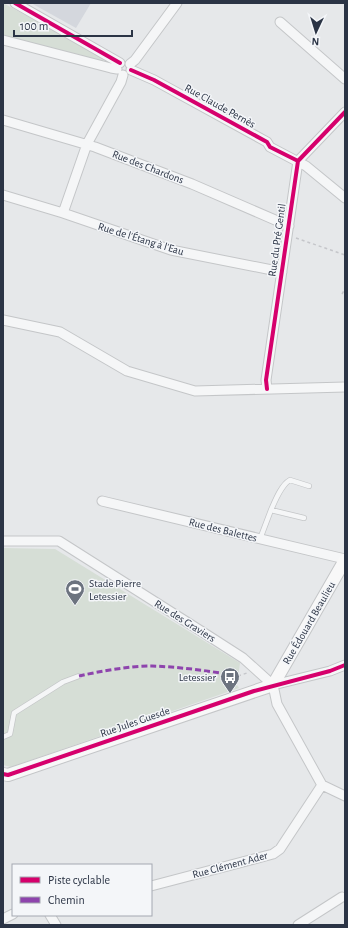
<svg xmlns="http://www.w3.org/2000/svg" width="348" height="928" viewBox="0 0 348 928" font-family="'Alegreya Sans',sans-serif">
	<rect width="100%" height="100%" fill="#e6e8ea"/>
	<path fill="#d4d7dd" d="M31 3H91L76 28Z"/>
	<path fill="#d6ded6" d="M3 3 104 58 103 62 3 35Z
		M3 548 55 549 240 663 237 685 239 688 11 767 3 765Z"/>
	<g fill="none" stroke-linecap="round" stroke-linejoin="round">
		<defs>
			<path id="lane" d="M271 510C275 501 281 485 290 480L309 486
				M260 539 271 510 304 518
				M3 737 10 734 14 713 63 682 79 676"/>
			<path id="street" d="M15 3 120 63
				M280 22 345 79
				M3 40 111 68 117 69
				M130 64 135 60 177 3
				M131 70 154 80 267 142 270 147 306 166 345 198
				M3 120 95 147 192 184 289 226
				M3 195 63 213 171 250 282 272
				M63 213 87 144 121 82 123 75
				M3 320 60 332 127 371 195 391 345 387
				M267 389 266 380 298 161 345 112
				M102 501 345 559
				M3 541H59L201 631 243 658 273 685
				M273 685 277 704 322 785 345 796
				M273 685 330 671 345 665
				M151 886 273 854 280 849 322 785
				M50 915 56 925
				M3 919 13 914
				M298 925 342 897"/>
			<path id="secondary" d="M3 774 8 775 273 685 345 560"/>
		</defs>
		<use href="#lane" stroke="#c4c6c8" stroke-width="6"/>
		<use href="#street" stroke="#c4c6c8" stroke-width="11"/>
		<use href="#secondary" stroke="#c4c6c8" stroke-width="14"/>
		<path stroke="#c5c6ca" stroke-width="1.5" stroke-dasharray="3 3" stroke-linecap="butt" d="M296 238 345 255
			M342 294 345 289
			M238 676 247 673"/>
		<use href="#lane" stroke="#f5f6f7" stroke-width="4.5"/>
		<use href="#street" stroke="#f5f6f7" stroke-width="9"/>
		<use href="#secondary" stroke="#f8f8f8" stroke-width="12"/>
		<path stroke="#8e44ad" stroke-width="3" stroke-dasharray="6 3" stroke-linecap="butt" d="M79 676C101 671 130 666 152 666 181 667 210 671 238 676"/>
		<defs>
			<path id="cycleway" d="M15 3 120 63
				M131 70 154 80 267 142 270 147 298 161
				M267 389 266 380 298 161 345 112
				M3 774 8 775 254 691 330 671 345 665"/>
		</defs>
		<use href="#cycleway" stroke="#f4f6f9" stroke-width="6"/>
		<use href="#cycleway" stroke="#d6006c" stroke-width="4"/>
	</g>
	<defs>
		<symbol id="stadium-pin" viewBox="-11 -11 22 30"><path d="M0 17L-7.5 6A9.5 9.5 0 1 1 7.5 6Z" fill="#6c737f" stroke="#f4f6f9"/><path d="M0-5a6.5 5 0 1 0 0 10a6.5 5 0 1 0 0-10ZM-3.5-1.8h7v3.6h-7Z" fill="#fff"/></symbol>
		<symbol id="bus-pin" viewBox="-11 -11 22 30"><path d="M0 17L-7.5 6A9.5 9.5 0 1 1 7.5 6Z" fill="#6c737f" stroke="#f4f6f9"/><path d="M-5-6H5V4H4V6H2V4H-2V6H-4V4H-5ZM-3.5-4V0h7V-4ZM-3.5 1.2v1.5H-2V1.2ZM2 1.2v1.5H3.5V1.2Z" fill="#fff"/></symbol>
	</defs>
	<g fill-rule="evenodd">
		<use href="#stadium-pin" x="64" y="578" width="22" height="30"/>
		<use href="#bus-pin" x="219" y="666" width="22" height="30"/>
	</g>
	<g text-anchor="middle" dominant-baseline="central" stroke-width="3" stroke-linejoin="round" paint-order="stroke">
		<g font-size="11" fill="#2b3445" stroke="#f4f6f9">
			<text transform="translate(220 106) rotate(29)">Rue Claude Pernès</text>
			<text transform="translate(148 167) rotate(21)">Rue des Chardons</text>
			<text transform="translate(141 239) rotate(17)">Rue de l'Étang à l'Eau</text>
			<text transform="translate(277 240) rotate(-82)">Rue du Pré Gentil</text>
			<text transform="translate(223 530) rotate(14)">Rue des Balettes</text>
			<text transform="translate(185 621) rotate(32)">Rue des Graviers</text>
			<text transform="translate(309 623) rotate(-60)">Rue Édouard Beaulieu</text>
			<text transform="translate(135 722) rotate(-19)">Rue Jules Guesde</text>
			<text transform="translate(230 865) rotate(-15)">Rue Clément Ader</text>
		</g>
		<g font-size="11" fill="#2b3445" stroke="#f4f6f9" text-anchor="start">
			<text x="89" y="583">Stade Pierre<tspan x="89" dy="13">Letessier</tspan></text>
			<text x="216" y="677" text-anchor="end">Letessier</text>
		</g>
	</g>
	<rect width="348" height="928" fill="none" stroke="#2b3445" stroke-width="8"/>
	<rect x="12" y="864" width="140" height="52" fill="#f4f6f9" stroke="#a4a8b1"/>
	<rect x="20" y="877" width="20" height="6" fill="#d6006c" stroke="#a4a8b1"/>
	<text x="48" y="884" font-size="12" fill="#2b3445">Piste cyclable</text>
	<rect x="20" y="897" width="20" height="6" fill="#8e44ad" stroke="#a4a8b1"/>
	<text x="48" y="904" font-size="12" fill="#2b3445">Chemin</text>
	<g transform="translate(316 32) rotate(184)" stroke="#f4f6f9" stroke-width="3" paint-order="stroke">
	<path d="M0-3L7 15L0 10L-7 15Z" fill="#2b3445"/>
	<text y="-6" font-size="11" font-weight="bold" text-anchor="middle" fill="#2b3445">N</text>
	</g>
	<path d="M14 30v6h118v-6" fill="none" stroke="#2b3445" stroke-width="2"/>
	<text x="20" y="30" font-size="12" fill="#2b3445" stroke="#f4f6f9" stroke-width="3" paint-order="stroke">100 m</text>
</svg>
